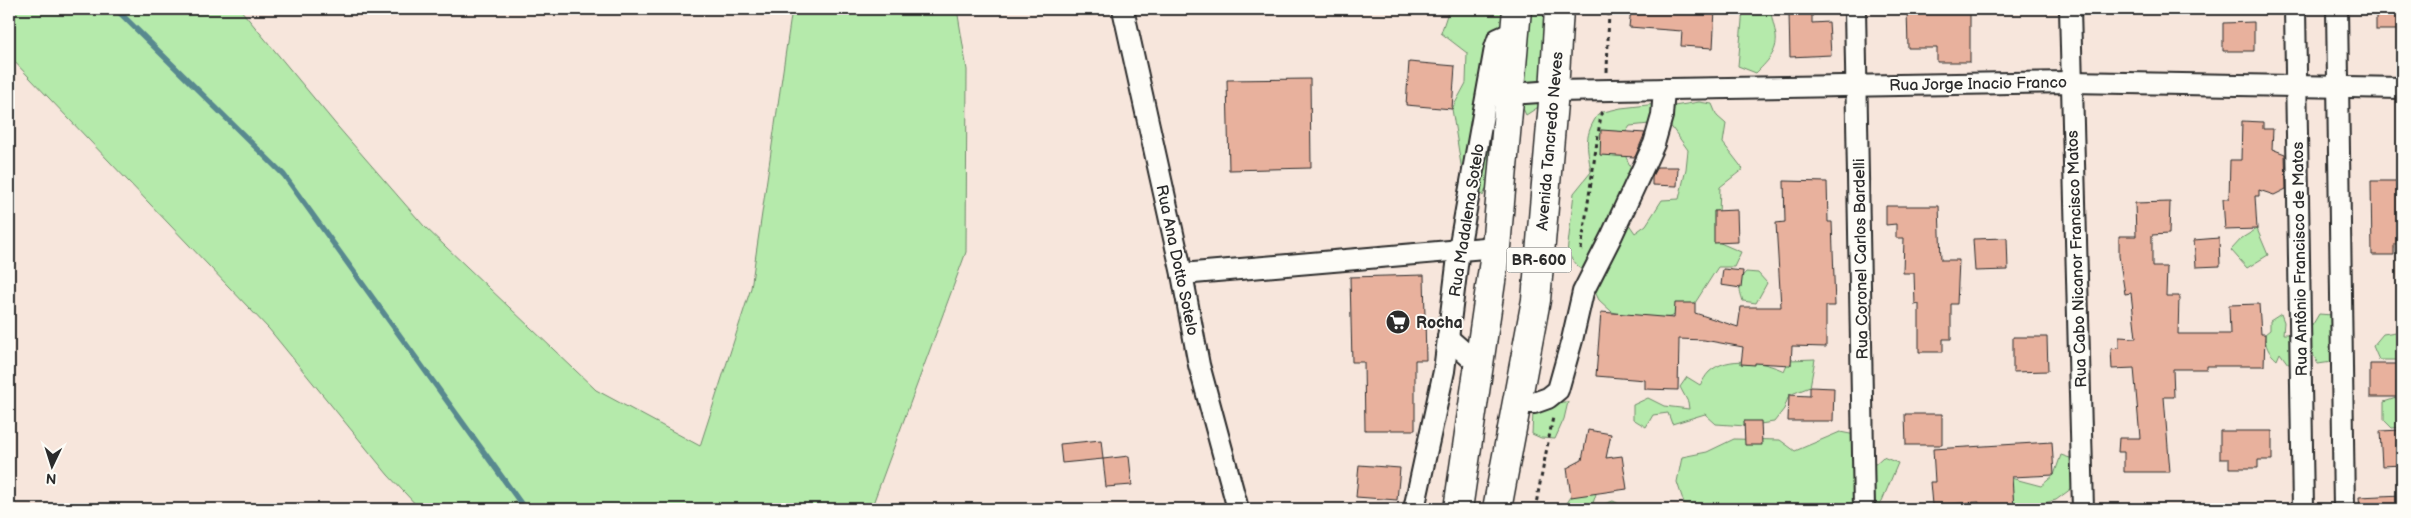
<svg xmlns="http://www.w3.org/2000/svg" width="2411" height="518" font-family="'Balsamiq Sans',sans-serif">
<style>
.green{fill:#b5eaab;stroke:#708a6b}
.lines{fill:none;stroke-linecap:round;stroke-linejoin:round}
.stream{stroke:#59898f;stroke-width:5.5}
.building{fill:#e8b19d;stroke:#2b2b2b}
.street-casing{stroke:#2b2b2b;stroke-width:24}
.primary-casing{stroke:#2b2b2b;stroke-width:31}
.path{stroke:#2b2b2b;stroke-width:3;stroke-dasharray:4 4;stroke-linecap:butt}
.street{stroke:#fdfcf7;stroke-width:20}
.primary{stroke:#fdfcf7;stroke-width:28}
.labels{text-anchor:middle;stroke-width:4;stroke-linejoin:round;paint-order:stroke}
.shield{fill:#fdfcf7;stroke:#6a6a68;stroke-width:1}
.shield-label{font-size:15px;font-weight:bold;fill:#2b2b2b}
.street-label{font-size:16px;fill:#2b2b2b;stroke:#fdfcf7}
.poi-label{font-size:16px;font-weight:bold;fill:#2b2b2b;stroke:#fdfcf7;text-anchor:start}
</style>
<rect width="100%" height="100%" fill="#f7e6dc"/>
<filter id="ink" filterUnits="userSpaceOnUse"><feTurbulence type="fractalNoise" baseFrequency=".02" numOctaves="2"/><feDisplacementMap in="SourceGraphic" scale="10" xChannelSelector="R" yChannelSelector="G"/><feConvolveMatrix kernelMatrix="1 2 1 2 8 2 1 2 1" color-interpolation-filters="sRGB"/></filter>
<g filter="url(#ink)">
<!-- green -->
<g class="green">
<path d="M9 9H240L338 127 424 226 596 390 700 446 751 288 792 9H957L967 70 966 252 871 509H420L388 475 269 329 9 56Z"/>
<path d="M1449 9H1551L1543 104 1526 115 1513 88 1490 108C1502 148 1499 158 1483 196L1462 171 1452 109 1466 83 1467 53 1441 33Z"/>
<path d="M1743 9H1771C1771 19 1775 27 1776 36 1778 52 1766 63 1756 73L1738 66Z"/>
<path d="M1699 102 1712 104 1717 116 1726 124 1723 143 1743 169 1720 187 1718 242 1741 252 1734 267H1718L1695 303 1671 317 1645 319 1612 312 1599 300 1588 278 1567 253 1574 193 1591 172C1587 145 1583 136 1599 113L1621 108 1657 104 1659 123 1630 126 1619 142 1631 168 1646 189 1627 202 1626 220 1635 233 1646 225 1662 200 1679 199 1686 169 1688 150 1670 125 1674 106Z"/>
<path d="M2257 229 2268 255 2247 268 2231 250 2242 238Z"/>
<path d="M1746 272 1758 273 1767 283 1756 303 1743 301C1739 289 1737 281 1746 272Z"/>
<path d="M2281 314 2284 322 2283 334H2291L2310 341V329L2319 314 2332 315 2339 349 2332 362 2318 364 2311 351 2303 360 2288 364 2280 353 2277 360C2268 352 2265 346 2265 334L2270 330V321Z"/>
<path d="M2396 332 2402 344 2397 360H2379L2373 346 2383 334Z"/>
<path d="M1815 359 1810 387 1789 395 1784 409 1774 422 1746 426 1716 424 1705 414 1672 424 1668 413 1653 415 1646 427 1633 419V405L1648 398 1664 406 1689 409 1688 402 1680 387 1687 377 1700 385C1703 381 1705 376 1709 372 1727 355 1763 361 1784 371L1789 360Z"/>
<path d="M2402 396V427L2392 428 2384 420V402Z"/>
<path d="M1544 402H1568L1564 419 1555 439 1541 438 1532 434 1533 412Z"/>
<path d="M1840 432 1866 437 1862 476 1883 457 1898 463 1882 501 1874 509H1710L1684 503 1677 482 1682 457 1707 452 1734 439 1780 440 1795 451Z"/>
<path d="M2061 455 2082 462 2075 486 2056 500 2036 505 2052 509H2014L2013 495 2007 477 2041 486 2054 475Z"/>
<path d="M1583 486 1596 494 1591 509 1613 501 1625 507V509H1563L1571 497Z"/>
</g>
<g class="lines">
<!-- stream -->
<path class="stream" d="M116 9 284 175 525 509"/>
</g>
<!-- building -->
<g class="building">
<path d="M1631 9H1715L1713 48 1681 46 1682 31 1629 27Z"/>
<path d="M1907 9H1970V62H1937V48H1908Z"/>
<rect x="2376" y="9" width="26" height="21"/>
<path d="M1789 13H1812V23L1829 22 1831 55 1790 57Z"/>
<path d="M2254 22V51H2223V23Z"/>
<path d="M1409 62 1455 66 1452 109 1406 105Z"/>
<path d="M1310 79 1311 168 1229 170 1227 80Z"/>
<path d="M2242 121 2263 122V129H2273L2272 149 2285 154 2286 189 2274 195 2259 190V196H2255L2257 229 2225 230 2223 199H2229L2230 160H2241Z"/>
<path d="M1601 130 1645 133 1635 157 1600 155Z"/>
<path d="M1657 167H1678L1677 186 1652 185V176Z"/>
<path d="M1784 181 1827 182 1828 222H1832L1835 306H1826V347L1792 346 1791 365 1755 363V365L1741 364 1743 347 1704 340 1679 339 1678 390 1645 389V380L1596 376 1601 312 1674 318 1675 303H1695V313L1738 327 1741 307H1781L1776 223 1785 222Z"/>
<path d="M2371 181H2402V244H2394V255H2372Z"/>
<path d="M2170 202 2169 234 2152 235V267H2167L2166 296H2179L2178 334H2230L2229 305 2259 304 2261 334H2265L2264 366H2207V369H2173L2174 397H2164L2170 472H2124V452H2118L2119 438H2140L2134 368 2112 369 2111 349 2119 348V337L2136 338 2131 293 2125 294 2119 256V236H2136L2135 203Z"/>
<path d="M1886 206H1939L1941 260H1959L1957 304H1951V339H1943V352H1919V304L1915 305 1914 273H1903L1904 238H1896V224L1886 225Z"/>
<path d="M1737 210 1738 242 1714 243V211Z"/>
<path d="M2007 238 2008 270 1975 271 1973 239Z"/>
<path d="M2219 238 2220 266 2196 267 2194 240Z"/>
<path d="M1723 269 1743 271 1741 288 1721 285Z"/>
<path d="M1424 275 1426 360H1415V430H1365L1364 362H1352L1350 277Z"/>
<path d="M2013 337H2047L2048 371 2013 372Z"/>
<path d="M2370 364H2402V381H2397V397H2370Z"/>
<path d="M1810 387 1834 388 1833 421H1788L1789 395 1810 396Z"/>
<path d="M1905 414H1942V445H1906Z"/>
<path d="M1744 421H1761L1762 445H1745Z"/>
<path d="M1588 430 1611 434 1606 458 1622 456 1627 489 1571 497 1567 468 1582 460Z"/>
<path d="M2402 430V465L2382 466 2380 431Z"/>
<path d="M2220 431H2272V460H2258V468H2229V459H2220Z"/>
<path d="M1101 440 1103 459 1062 463 1060 444Z"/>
<path d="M2052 442 2054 475 2012 477 2014 509H1979V502L1932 505 1930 482H1935L1933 449Z"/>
<path d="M1129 456 1132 485 1106 487 1103 459Z"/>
<path d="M1359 465 1400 468 1397 500 1356 497Z"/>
<path d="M2402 495V509H2360L2359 497Z"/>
</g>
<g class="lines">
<defs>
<g id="street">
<path d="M1123 9 1182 274 1199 365 1238 509"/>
<path d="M1855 9 1864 509"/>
<path d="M2070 9 2083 509"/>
<path d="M2295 9 2303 509"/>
<path d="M2337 9 2344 509"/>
<path d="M1510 94 1554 91 2070 82 2402 88"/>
<path d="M1182 274 1496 247"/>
<path d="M1448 338 1480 366"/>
<path d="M1517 403H1534L1548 398 1558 390 1572 340 1583 292 1612 235 1654 144 1662 116 1664 89"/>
<path d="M1414 509 1444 371 1459 249 1495 48 1498 39 1516 31"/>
</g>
<g id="primary">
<path d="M1458 509 1496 247 1517 9"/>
<path d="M1497 509 1536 300 1554 91 1559 9"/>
</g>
</defs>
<!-- street casing -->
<use href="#street" class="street-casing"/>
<!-- primary casing -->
<use href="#primary" class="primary-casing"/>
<!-- path -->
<g class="path">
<path d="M1607 72 1609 9"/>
<path d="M1581 250 1602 108"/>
<path d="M1535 509 1553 417"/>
</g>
<!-- street -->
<use href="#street" class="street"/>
<!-- primary -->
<use href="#primary" class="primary"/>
</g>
</g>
<!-- icons -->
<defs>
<symbol id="supermarket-disc" viewBox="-11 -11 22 22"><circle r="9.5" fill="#2b2b2b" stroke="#fdfcf7"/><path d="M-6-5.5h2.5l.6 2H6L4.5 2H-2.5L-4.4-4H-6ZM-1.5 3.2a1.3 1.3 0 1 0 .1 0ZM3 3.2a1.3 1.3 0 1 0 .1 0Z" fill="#fff"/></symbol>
</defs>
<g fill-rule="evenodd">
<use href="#supermarket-disc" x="1384" y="308" width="28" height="28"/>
</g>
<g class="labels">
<!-- shield labels -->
<rect class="shield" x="1506.5" y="247.5" width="65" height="25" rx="4"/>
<g class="shield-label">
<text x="1539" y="265">BR-600</text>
</g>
<!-- street labels -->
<g class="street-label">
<text transform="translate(1978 83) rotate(-1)" y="6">Rua Jorge Inacio Franco</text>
<text transform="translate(1549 141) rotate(-85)" y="6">Avenida Tancredo Neves</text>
<text transform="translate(1466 220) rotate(-81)" y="6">Rua Madalena Sotelo</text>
<text transform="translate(1860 259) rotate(-91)" y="6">Rua Coronel Carlos Bardelli</text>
<text transform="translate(2076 259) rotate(-92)" y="6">Rua Cabo Nicanor Francisco Matos</text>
<text transform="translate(2299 259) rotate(-91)" y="6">Rua Antônio Francisco de Matos</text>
<text transform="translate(1178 260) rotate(78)" y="6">Rua Ana Dotto Sotelo</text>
</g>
<!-- poi labels -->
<g class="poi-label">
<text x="1416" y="328">Rocha</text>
</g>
</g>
<!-- margin -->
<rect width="2411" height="518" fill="none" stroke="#fdfcf7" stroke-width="30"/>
<rect x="15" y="15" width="2381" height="488" fill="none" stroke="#2b2b2b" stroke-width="2" filter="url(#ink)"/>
<!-- north arrow -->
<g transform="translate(52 466) rotate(184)" stroke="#fdfcf7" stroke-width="4" paint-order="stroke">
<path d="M0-4L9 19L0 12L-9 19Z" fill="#2b2b2b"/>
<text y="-8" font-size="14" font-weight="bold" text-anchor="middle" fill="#2b2b2b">N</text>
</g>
</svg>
